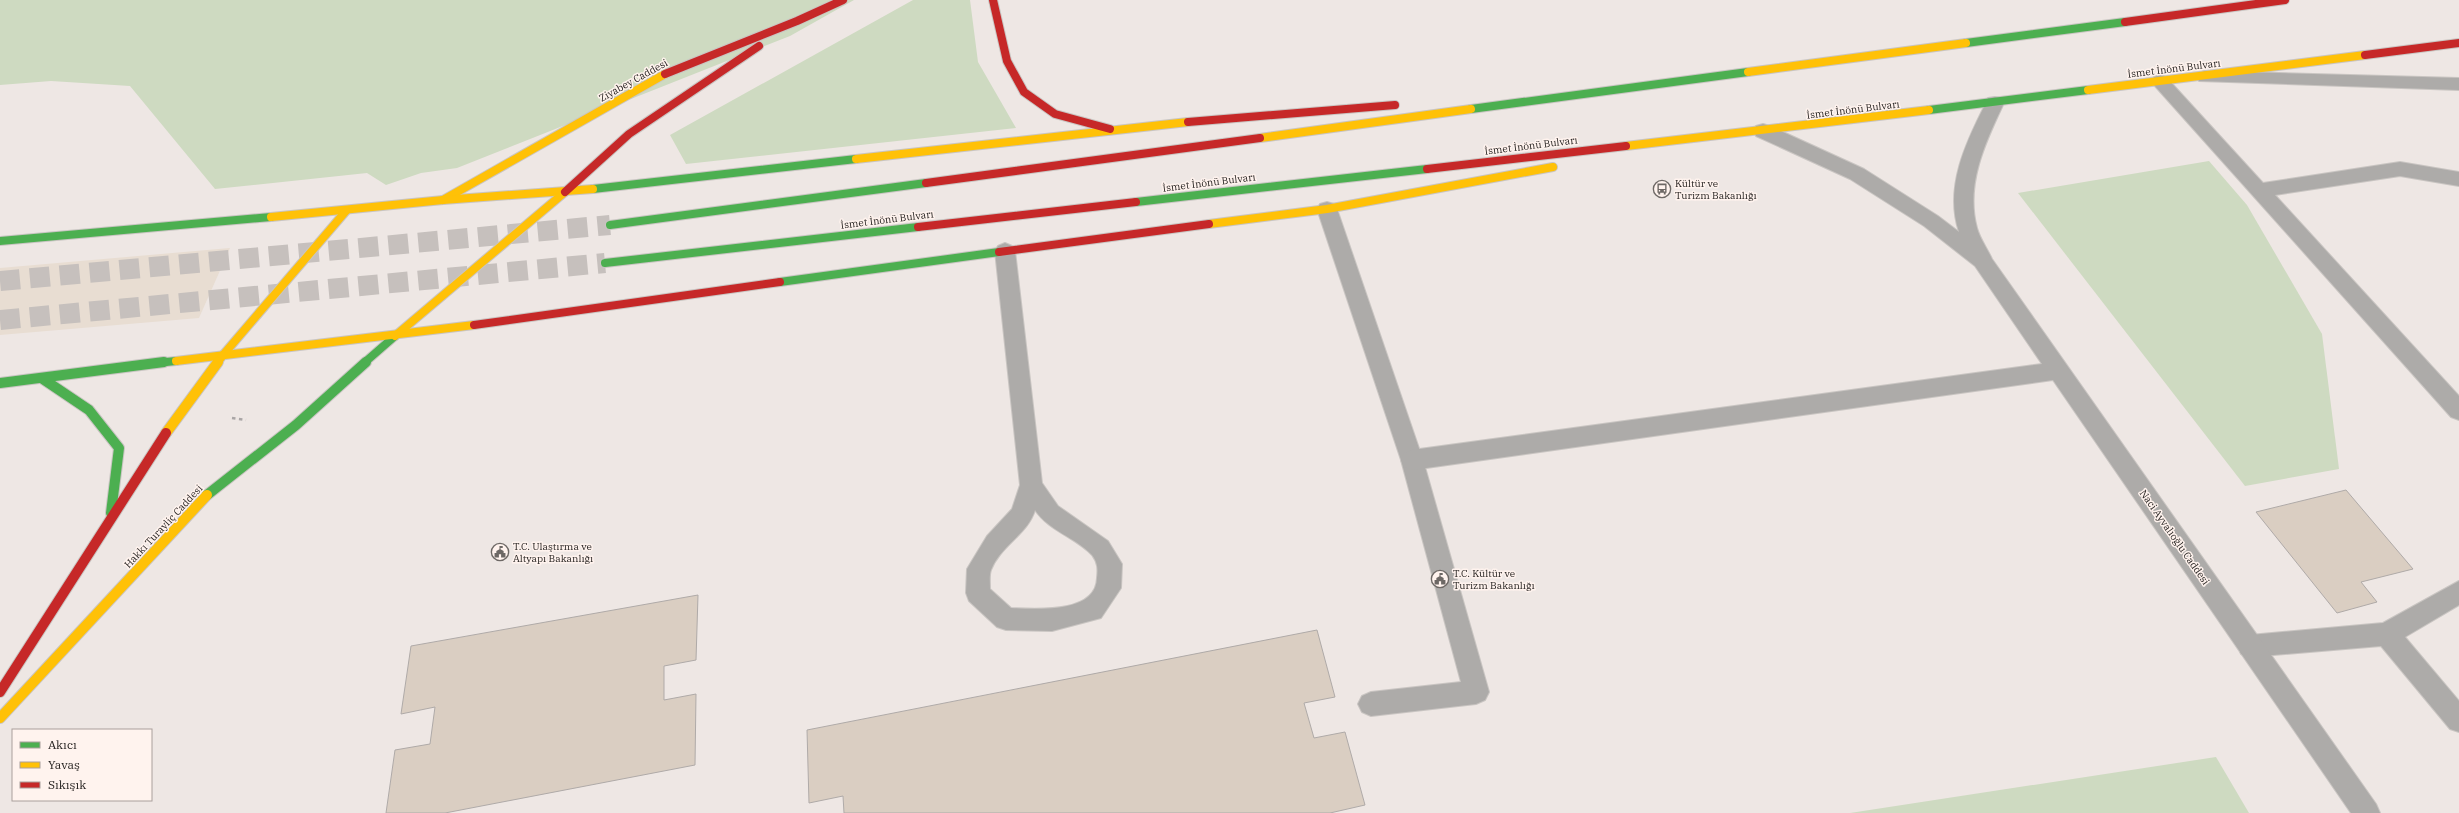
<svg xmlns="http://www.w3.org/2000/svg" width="2459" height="813" font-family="'IBM Plex Serif',serif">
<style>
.commercial{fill:#e8ddd2}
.green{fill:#cedac1}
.building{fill:#dacec2;stroke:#afaaa8}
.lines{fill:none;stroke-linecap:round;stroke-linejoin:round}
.primary-tunnel{stroke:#c6c0bd;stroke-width:20;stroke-dasharray:20 10;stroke-linecap:butt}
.lane-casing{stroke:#c9c5c2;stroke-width:2}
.street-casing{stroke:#c9c5c2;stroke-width:2}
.fast-far1-casing{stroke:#c9c5c2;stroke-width:10}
.fast-casing{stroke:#c9c5c2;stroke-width:12}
.slow-far1-casing{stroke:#c9c5c2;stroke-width:10}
.slow-casing{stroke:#c9c5c2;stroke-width:12}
.jam-far1-casing{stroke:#c9c5c2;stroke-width:10}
.jam-casing{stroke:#c9c5c2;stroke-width:12}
.path{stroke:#aaa6a6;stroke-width:2.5;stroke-dasharray:3.5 3.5;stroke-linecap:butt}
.lane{fill:#adaba9;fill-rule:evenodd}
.street{fill:#adaba9;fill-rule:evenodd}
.fast-far1{stroke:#4caf50;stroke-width:8}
.fast{stroke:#4caf50;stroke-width:10}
.slow-far1{stroke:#ffc107;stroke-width:8}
.slow{stroke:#ffc107;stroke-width:10}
.jam-far1{stroke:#c62828;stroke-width:8}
.jam{stroke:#c62828;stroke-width:10}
.labels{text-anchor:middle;stroke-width:3;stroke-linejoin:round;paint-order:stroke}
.street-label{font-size:10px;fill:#272321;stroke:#fff3ee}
.poi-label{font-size:10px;fill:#272321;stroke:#fff3ee;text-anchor:start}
</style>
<rect width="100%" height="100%" fill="#eee7e4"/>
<!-- commercial -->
<path class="commercial" d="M230 248 199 318 0 335V268Z"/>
<!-- green -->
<g class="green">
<path d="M0 0H854L790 36 457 168 421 173 386 185 367 173 215 189 130 86 51 81 0 85Z"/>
<path d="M913 0H970L978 62 1016 128 686 164 670 135Z"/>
<path d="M2209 161 2247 205 2322 334 2339 469 2245 486 2018 193Z"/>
<path d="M2216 757 2249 813H1850Z"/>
</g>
<!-- building -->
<g class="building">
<path d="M2346 490 2413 569 2361 582 2377 602 2337 613 2256 512Z"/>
<path d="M698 595 696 660 664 666V700L696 694 695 765 445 813H386L395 750 430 744 435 707 401 714 411 646Z"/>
<path d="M1317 630 1335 697 1304 703 1314 738 1345 732 1365 805 1330 813H844L843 796 809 803 807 730Z"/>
</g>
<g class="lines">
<!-- primary-tunnel -->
<g class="primary-tunnel">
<path d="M0 281 610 225"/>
<path d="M0 320 605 263"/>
</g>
<defs>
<g id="lane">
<path d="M2205 71 2459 78V90L2199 81 2196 77 2199 73Z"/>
<path d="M2160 75 2166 77 2263 183 2400 162 2459 172V186L2400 176 2275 195 2459 396V420L2451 417 2154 85 2151 81 2154 77Z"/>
<path d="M1327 202 1334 204 1337 209 1423 460 1489 692 1485 700 1476 704 1371 716 1362 712 1358 704 1362 696 1371 692 1461 682 1401 460 1317 209 1320 204Z"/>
<path d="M1005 243 1012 246 1015 251 1042 483 1058 506 1108 541 1122 564 1121 588 1101 618 1052 631 1006 630 997 627 969 601 966 593 967 569 987 536 1012 509 1020 485 995 251 998 246ZM1035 510C1049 531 1075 537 1092 555 1098 563 1098 569 1097 578 1096 614 1036 609 1011 608L990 589C990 583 989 575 991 570 1000 546 1028 534 1035 510Z"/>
<path d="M2459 581V605L2405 637 2459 701V732L2450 729 2381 646 2250 657 2241 654 2238 646 2241 638 2250 635 2383 623Z"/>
</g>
<path id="street" d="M1995 97 2002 98 2004 103C1986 141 1965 184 1977 228 1980 239 1987 248 1992 259L2376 804 2380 813H2351L2053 380 1412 470 1404 467 1401 460 1404 453 1412 450 2042 364 1975 266 1924 226 1850 179 1756 136 1754 131 1756 126 1763 124 1770 126 1864 169 1938 216 1959 232C1944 188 1966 142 1986 103L1988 98Z"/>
<g id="fast-far1">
<path d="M1966 43 2125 22"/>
<path d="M1471 109 1748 72"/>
<path d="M1929 110 2088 90"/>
<path d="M593 189 856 159"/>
<path d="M1136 202 1427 169"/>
<path d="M610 225 926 183"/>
<path d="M0 241 271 217"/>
<path d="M605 263 918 227"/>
<path d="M780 282 999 252"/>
<path d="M156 363 176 361"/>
<path d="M364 363 395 336"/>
</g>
<g id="fast">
<path d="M43 379 89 410 119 448 111 513"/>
<path d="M0 383 164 362"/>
<path d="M207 495 296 425 366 362"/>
</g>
<g id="slow-far1">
<path d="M1748 72 1966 43"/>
<path d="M2088 90 2365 55"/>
<path d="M1260 138 1471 109"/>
<path d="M1626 146 1929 110"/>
<path d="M856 159 1188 122"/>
<path d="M443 200 665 74"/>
<path d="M271 217 443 200 593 189"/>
<path d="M1209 224 1327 209 1553 167"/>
<path d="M395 336 565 192"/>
<path d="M223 355 346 211"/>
<path d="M176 361 474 325"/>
<path d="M217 363 223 355"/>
</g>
<g id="slow">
<path d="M166 433 218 362"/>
<path d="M0 718 207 495"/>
</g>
<g id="jam-far1">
<path d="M993 0 1007 61 1024 92 1055 114 1110 129"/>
<path d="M2125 22 2285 0"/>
<path d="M2365 55 2459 43"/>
<path d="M665 74 797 21 843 0"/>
<path d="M1188 122 1395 105"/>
<path d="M1427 169 1626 146"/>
<path d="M926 183 1260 138"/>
<path d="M565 192 629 134 759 46"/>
<path d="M918 227 1136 202"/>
<path d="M999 252 1209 224"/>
<path d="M474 325 780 282"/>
</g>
<path id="jam" d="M0 692 166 433"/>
</defs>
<!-- lane casing -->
<use href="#lane" class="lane-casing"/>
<!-- street casing -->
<use href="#street" class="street-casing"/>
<!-- fast-far1 casing -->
<use href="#fast-far1" class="fast-far1-casing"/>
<!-- fast casing -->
<use href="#fast" class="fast-casing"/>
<!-- slow-far1 casing -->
<use href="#slow-far1" class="slow-far1-casing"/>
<!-- slow casing -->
<use href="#slow" class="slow-casing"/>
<!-- jam-far1 casing -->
<use href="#jam-far1" class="jam-far1-casing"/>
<!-- jam casing -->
<use href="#jam" class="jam-casing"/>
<!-- path -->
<path class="path" d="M232 418 246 420"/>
<!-- lane -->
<use href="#lane" class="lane"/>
<!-- street -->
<use href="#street" class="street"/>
<!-- fast-far1 -->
<use href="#fast-far1" class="fast-far1"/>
<!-- fast -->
<use href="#fast" class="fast"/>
<!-- slow-far1 -->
<use href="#slow-far1" class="slow-far1"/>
<!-- slow -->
<use href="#slow" class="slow"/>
<!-- jam-far1 -->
<use href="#jam-far1" class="jam-far1"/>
<!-- jam -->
<use href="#jam" class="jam"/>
</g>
<!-- icons -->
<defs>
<symbol id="bus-ring" viewBox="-11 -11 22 22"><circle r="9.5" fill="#fff3ee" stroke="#6d6865" stroke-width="1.5"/><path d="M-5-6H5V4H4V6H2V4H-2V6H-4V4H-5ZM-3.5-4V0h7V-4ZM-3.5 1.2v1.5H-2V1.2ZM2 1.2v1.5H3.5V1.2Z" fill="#6d6865"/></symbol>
<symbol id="civic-ring" viewBox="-11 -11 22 22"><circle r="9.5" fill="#fff3ee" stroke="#6d6865" stroke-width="1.5"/><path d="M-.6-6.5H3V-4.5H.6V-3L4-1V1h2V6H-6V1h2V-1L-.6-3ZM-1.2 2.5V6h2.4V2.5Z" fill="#6d6865"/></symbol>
</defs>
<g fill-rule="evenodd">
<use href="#bus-ring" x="1652" y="179" width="20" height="20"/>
<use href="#civic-ring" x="490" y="542" width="20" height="20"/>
<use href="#civic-ring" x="1430" y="569" width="20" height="20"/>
</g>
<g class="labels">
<!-- street labels -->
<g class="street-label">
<text transform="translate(2174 68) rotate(-7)" y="4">İsmet İnönü Bulvarı</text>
<text transform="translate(633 80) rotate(-29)" y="4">Ziyabey Caddesi</text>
<text transform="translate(1853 109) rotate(-7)" y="4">İsmet İnönü Bulvarı</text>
<text transform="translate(1531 145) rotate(-7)" y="4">İsmet İnönü Bulvarı</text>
<text transform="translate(1209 182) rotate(-7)" y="4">İsmet İnönü Bulvarı</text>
<text transform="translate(887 219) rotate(-7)" y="4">İsmet İnönü Bulvarı</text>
<text transform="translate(163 526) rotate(-47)" y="4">Hakkı Turayliç Caddesi</text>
<text transform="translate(2175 537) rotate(55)" y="4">Naci Ayvalıoğlu Caddesi</text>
</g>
<!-- poi labels -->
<g class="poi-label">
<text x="1675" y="187">Kültür ve<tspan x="1675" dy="12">Turizm Bakanlığı</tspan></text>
<text x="513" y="550">T.C. Ulaştırma ve<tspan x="513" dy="12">Altyapı Bakanlığı</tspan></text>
<text x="1453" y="577">T.C. Kültür ve<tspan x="1453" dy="12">Turizm Bakanlığı</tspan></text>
</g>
</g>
<!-- legend -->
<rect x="12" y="729" width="140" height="72" fill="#fff3ee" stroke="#a9a09c"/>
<rect x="20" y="742" width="20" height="6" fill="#4caf50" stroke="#a9a09c"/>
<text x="48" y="749" font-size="12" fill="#272321">Akıcı</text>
<rect x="20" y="762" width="20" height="6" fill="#ffc107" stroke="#a9a09c"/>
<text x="48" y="769" font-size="12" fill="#272321">Yavaş</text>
<rect x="20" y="782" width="20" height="6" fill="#c62828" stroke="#a9a09c"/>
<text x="48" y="789" font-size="12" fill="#272321">Sıkışık</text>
</svg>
